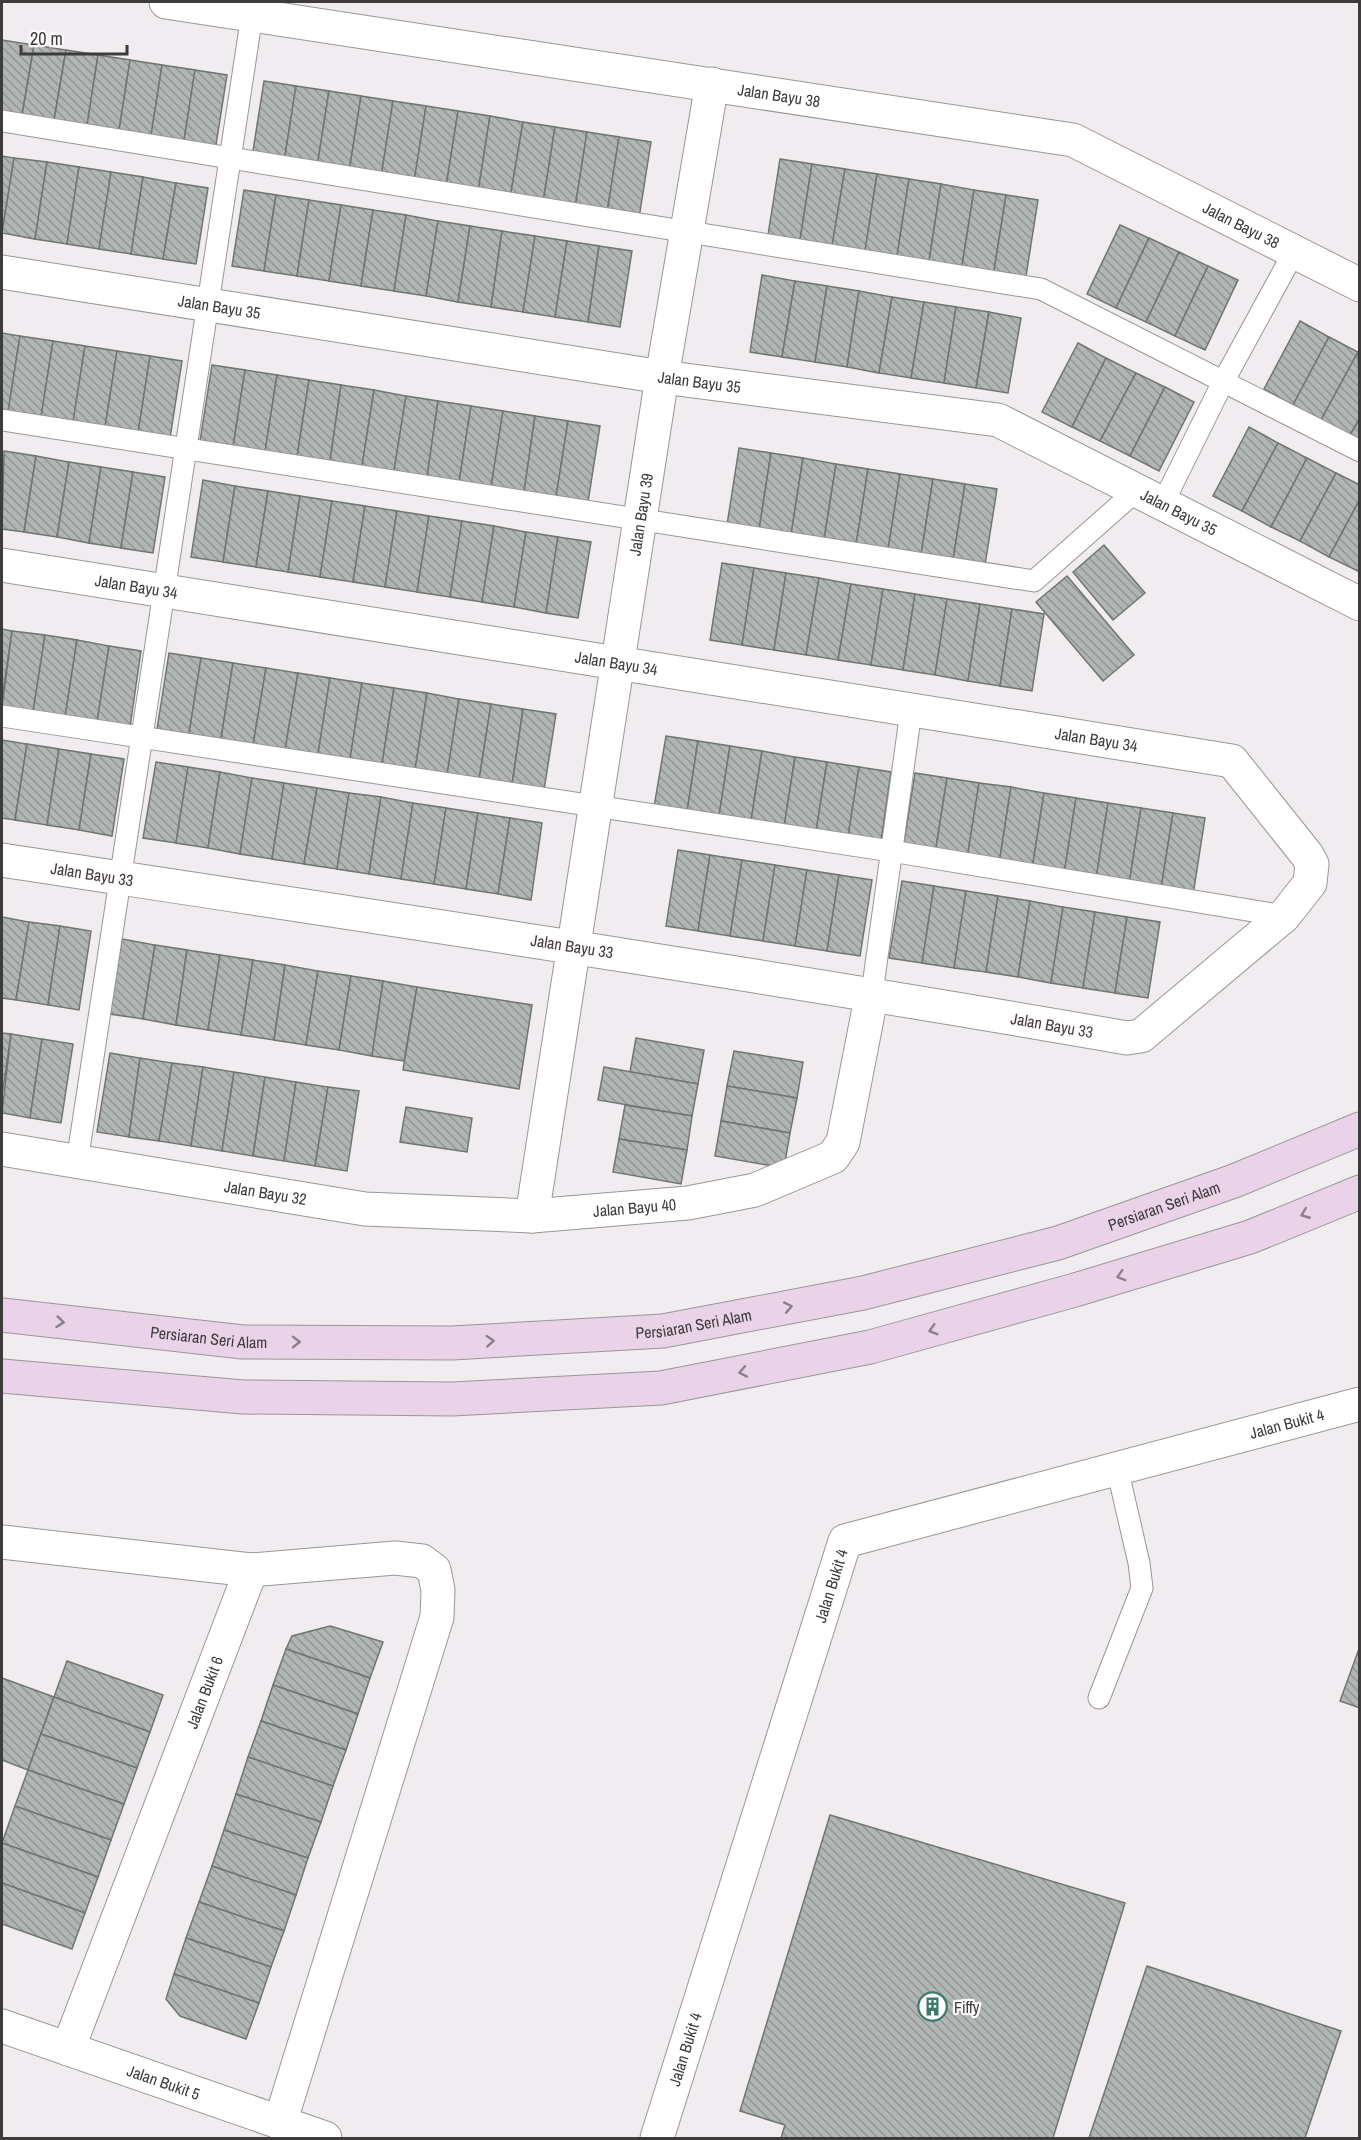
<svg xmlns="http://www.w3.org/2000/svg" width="1361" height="2140" font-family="'Archivo Narrow',sans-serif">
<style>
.building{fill:url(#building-back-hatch);stroke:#707574;stroke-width:1.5}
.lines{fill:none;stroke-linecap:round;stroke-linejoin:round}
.service-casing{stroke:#999699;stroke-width:23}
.minor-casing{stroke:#999699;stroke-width:35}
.secondary-casing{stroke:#999699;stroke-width:35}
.service{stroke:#fff;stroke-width:21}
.minor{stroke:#fff;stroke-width:33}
.secondary{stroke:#ead3e8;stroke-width:33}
.oneway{stroke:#8b7f89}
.labels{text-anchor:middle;stroke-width:4.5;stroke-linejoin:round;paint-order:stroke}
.street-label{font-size:16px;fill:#3d3b3c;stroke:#fefafd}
.poi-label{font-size:16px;fill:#3d3b3c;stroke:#fefafd;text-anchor:start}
</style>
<defs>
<pattern id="building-back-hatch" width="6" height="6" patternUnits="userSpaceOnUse" patternTransform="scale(1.5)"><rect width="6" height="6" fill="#b1b6b5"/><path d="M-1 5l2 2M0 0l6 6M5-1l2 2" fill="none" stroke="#919594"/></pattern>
</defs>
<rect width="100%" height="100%" fill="#f0ecf0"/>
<!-- building -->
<g class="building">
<path d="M2 40 34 45 21 121 2 118Z"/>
<path d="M34 45 66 50 53 126 21 121Z"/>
<path d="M66 50 98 55 86 132 53 126Z"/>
<path d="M98 55 130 60 118 137 86 132Z"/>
<path d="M130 60 162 65 150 142 118 137Z"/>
<path d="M162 65 195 70 183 147 150 142Z"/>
<path d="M195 70 227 75 215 151 183 147Z"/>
<path d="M264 81 296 86 284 162 252 157Z"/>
<path d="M296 86 329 91 317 167 284 162Z"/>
<path d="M329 91 361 96 349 172 317 167Z"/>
<path d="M361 96 393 101 381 177 349 172Z"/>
<path d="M393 101 426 106 414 182 381 177Z"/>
<path d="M426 106 458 111 446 187 414 182Z"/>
<path d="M458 111 490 116 478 192 446 187Z"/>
<path d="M490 116 523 122 510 198 478 192Z"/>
<path d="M523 122 555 127 543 203 510 198Z"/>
<path d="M555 127 587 132 575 208 543 203Z"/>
<path d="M587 132 619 137 607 213 575 208Z"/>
<path d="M619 137 651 142 639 218 607 213Z"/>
<path d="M2 156 14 158 2 233Z"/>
<path d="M14 158 47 162 35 239 2 233Z"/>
<path d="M780 159 812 164 800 240 768 235Z"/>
<path d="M47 162 79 167 67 244 35 239Z"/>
<path d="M812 164 845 169 832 246 800 240Z"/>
<path d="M79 167 111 172 99 249 67 244Z"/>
<path d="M845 169 877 174 865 251 832 246Z"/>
<path d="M111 172 143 177 131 254 99 249Z"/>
<path d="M877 174 909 179 897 256 865 251Z"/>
<path d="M143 177 176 183 163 259 131 254Z"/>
<path d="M909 179 941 184 929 261 897 256Z"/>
<path d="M176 183 208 188 196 264 163 259Z"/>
<path d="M941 184 974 190 962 266 929 261Z"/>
<path d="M244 190 276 195 264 271 232 266Z"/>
<path d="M974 190 1006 195 994 271 962 266Z"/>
<path d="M276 195 309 200 297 276 264 271Z"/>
<path d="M1006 195 1038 200 1026 276 994 271Z"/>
<path d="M309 200 341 205 329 281 297 276Z"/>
<path d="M341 205 373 210 361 286 329 281Z"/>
<path d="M373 210 406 215 394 291 361 286Z"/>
<path d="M406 215 438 221 426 296 394 291Z"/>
<path d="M438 221 470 226 458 302 426 296Z"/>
<path d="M1120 225 1149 238 1116 308 1087 294Z"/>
<path d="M470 226 502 231 491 307 458 302Z"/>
<path d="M502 231 535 236 523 312 491 307Z"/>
<path d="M535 236 567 241 555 317 523 312Z"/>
<path d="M1149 238 1179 252 1146 322 1116 308Z"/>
<path d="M567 241 599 246 588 322 555 317Z"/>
<path d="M599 246 632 251 620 327 588 322Z"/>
<path d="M1179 252 1208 266 1175 336 1146 322Z"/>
<path d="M1208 266 1238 280 1205 350 1175 336Z"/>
<path d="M762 275 795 281 782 357 750 352Z"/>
<path d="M795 281 827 286 815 362 782 357Z"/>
<path d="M827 286 859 291 847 367 815 362Z"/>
<path d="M859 291 892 297 879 373 847 367Z"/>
<path d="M892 297 924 302 911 378 879 373Z"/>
<path d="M924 302 956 307 944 383 911 378Z"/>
<path d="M956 307 989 312 976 388 944 383Z"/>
<path d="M989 312 1021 318 1008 393 976 388Z"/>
<path d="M1300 321 1329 337 1293 405 1264 389Z"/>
<path d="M2 333 20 336 8 412 2 411Z"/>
<path d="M20 336 53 341 41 417 8 412Z"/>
<path d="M1329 337 1358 352 1321 420 1293 405Z"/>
<path d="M53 341 85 346 73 422 41 417Z"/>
<path d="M1078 343 1106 358 1072 427 1042 412Z"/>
<path d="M85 346 117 351 105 427 73 422Z"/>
<path d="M117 351 150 356 138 433 105 427Z"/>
<path d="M1358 352 1360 418 1350 435 1321 420Z"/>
<path d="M150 356 182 361 170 438 138 433Z"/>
<path d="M1106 358 1136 373 1100 441 1072 427Z"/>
<path d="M212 365 245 370 233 447 200 441Z"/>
<path d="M245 370 277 375 265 452 233 447Z"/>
<path d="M1136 373 1165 387 1130 456 1100 441Z"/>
<path d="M277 375 309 380 297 457 265 452Z"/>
<path d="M309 380 341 385 330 461 297 457Z"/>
<path d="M341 385 374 390 362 466 330 461Z"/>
<path d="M1165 387 1194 402 1159 471 1130 456Z"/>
<path d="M374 390 406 396 394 471 362 466Z"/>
<path d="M406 396 438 401 427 477 394 471Z"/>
<path d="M438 401 471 406 459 482 427 477Z"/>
<path d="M471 406 503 411 491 487 459 482Z"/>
<path d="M503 411 535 416 524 492 491 487Z"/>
<path d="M535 416 568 421 556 497 524 492Z"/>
<path d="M1360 418V440L1350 435Z"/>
<path d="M568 421 600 426 588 502 556 497Z"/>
<path d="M1249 427 1278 443 1242 511 1213 496Z"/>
<path d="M1278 443 1307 458 1271 527 1242 511Z"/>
<path d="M739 448 771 453 759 530 727 525Z"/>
<path d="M4 451 36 456 24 532 2 529Z"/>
<path d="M771 453 803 458 791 535 759 530Z"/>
<path d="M36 456 69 462 57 537 24 532Z"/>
<path d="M803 458 836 464 824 540 791 535Z"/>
<path d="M1307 458 1336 473 1300 541 1271 527Z"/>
<path d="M69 462 101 467 89 543 57 537Z"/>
<path d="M836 464 868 469 856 545 824 540Z"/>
<path d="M101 467 133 472 121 548 89 543Z"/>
<path d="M868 469 900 474 888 550 856 545Z"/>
<path d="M133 472 165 477 153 553 121 548Z"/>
<path d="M1336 473 1360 485V499L1329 557 1300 541Z"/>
<path d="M900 474 933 479 921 555 888 550Z"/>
<path d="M933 479 965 484 953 560 921 555Z"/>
<path d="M203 480 235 486 223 562 191 557Z"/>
<path d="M965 484 997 489 985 565 953 560Z"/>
<path d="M235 486 268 491 256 567 223 562Z"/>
<path d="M268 491 300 496 288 572 256 567Z"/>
<path d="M300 496 332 501 320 577 288 572Z"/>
<path d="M1360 499V568L1358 571 1329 557Z"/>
<path d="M332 501 365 506 353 582 320 577Z"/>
<path d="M365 506 397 511 385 587 353 582Z"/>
<path d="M397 511 429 516 417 592 385 587Z"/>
<path d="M429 516 462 521 450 597 417 592Z"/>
<path d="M462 521 494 526 482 602 450 597Z"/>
<path d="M494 526 526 532 514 607 482 602Z"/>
<path d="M526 532 558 537 546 613 514 607Z"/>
<path d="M558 537 591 542 578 618 546 613Z"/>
<path d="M1104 545 1145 593 1113 620 1073 572Z"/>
<path d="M722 563 754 568 742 645 710 640Z"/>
<path d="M754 568 786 573 774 650 742 645Z"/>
<path d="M786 573 819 578 806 655 774 650Z"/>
<path d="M1067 576 1134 655 1103 681 1036 602Z"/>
<path d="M819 578 851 584 838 660 806 655Z"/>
<path d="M851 584 883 589 871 665 838 660Z"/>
<path d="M883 589 915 594 903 670 871 665Z"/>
<path d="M915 594 947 599 935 675 903 670Z"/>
<path d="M947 599 980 604 968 681 935 675Z"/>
<path d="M980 604 1012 609 1000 686 968 681Z"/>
<path d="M1012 609 1044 614 1032 691 1000 686Z"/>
<path d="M2 629 12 631 2 700Z"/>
<path d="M12 631 45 635 33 712 2 707Z"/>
<path d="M45 635 77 640 65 717 33 712Z"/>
<path d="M77 640 109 646 97 722 65 717Z"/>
<path d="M109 646 141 651 130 727 97 722Z"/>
<path d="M169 653 201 658 189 734 157 729Z"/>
<path d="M201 658 233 663 221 739 189 734Z"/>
<path d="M233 663 266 668 253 745 221 739Z"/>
<path d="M266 668 298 673 285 750 253 745Z"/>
<path d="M298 673 330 678 318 754 285 750Z"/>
<path d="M330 678 362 683 350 759 318 754Z"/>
<path d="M362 683 394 688 382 764 350 759Z"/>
<path d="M394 688 427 693 415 770 382 764Z"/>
<path d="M427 693 459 699 447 775 415 770Z"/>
<path d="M459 699 491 704 479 780 447 775Z"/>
<path d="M491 704 523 709 512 785 479 780Z"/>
<path d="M523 709 556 714 544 790 512 785Z"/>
<path d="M666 736 698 741 686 818 653 813Z"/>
<path d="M2 740 27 744 15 820 2 818Z"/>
<path d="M698 741 730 746 718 822 686 818Z"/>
<path d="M27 744 59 749 47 825 15 820Z"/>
<path d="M730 746 762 751 750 827 718 822Z"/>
<path d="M59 749 91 754 79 830 47 825Z"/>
<path d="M762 751 795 757 783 833 750 827Z"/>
<path d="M91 754 124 759 112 836 79 830Z"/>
<path d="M795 757 827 762 815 838 783 833Z"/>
<path d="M156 762 188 767 176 843 143 838Z"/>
<path d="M827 762 859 767 847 843 815 838Z"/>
<path d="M188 767 220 772 208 848 176 843Z"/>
<path d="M859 767 891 772 880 848 847 843Z"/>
<path d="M220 772 252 778 240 854 208 848Z"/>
<path d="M915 773 947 778 935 854 903 849Z"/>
<path d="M252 778 284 783 272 859 240 854Z"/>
<path d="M947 778 979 783 967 859 935 854Z"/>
<path d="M284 783 317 788 304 864 272 859Z"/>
<path d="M979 783 1011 787 999 864 967 859Z"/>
<path d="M1011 787 1044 793 1032 869 999 864Z"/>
<path d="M317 788 349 793 337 869 304 864Z"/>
<path d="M349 793 381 797 369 874 337 869Z"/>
<path d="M1044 793 1076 798 1064 874 1032 869Z"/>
<path d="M381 797 413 803 401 879 369 874Z"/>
<path d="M1076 798 1108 803 1096 879 1064 874Z"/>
<path d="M413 803 446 808 434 884 401 879Z"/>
<path d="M1108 803 1141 808 1129 884 1096 879Z"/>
<path d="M446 808 478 813 466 889 434 884Z"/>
<path d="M1141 808 1173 813 1161 889 1129 884Z"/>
<path d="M478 813 510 818 498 894 466 889Z"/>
<path d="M1173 813 1205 818 1193 895 1161 889Z"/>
<path d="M510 818 542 823 531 900 498 894Z"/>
<path d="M678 850 710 855 698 931 666 926Z"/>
<path d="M710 855 742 860 730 936 698 931Z"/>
<path d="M742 860 775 865 763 941 730 936Z"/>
<path d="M775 865 807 870 795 946 763 941Z"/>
<path d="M807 870 839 875 827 951 795 946Z"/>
<path d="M839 875 872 880 860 956 827 951Z"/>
<path d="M902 881 934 886 922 963 889 958Z"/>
<path d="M934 886 966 891 954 968 922 963Z"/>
<path d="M966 891 998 896 986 972 954 968Z"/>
<path d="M998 896 1030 901 1018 977 986 972Z"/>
<path d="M1030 901 1063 907 1051 983 1018 977Z"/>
<path d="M1063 907 1095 912 1083 988 1051 983Z"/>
<path d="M1095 912 1127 917 1115 993 1083 988Z"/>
<path d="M2 917 29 922 16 1000 2 998Z"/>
<path d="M1127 917 1160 922 1148 998 1115 993Z"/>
<path d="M29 922 60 926 48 1005 16 1000Z"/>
<path d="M60 926 91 931 79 1010 48 1005Z"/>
<path d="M122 939 155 945 143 1019 110 1014Z"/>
<path d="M155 945 187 950 176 1025 143 1019Z"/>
<path d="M187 950 220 955 208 1030 176 1025Z"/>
<path d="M220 955 253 960 241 1035 208 1030Z"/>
<path d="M253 960 285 965 274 1040 241 1035Z"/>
<path d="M285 965 318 971 306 1045 274 1040Z"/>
<path d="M318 971 351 976 339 1050 306 1045Z"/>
<path d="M351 976 383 981 372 1056 339 1050Z"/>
<path d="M383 981 417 987 404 1061 372 1056Z"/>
<path d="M417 987 532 1005 519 1089 403 1070Z"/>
<path d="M2 1033 11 1034 2 1096Z"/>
<path d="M11 1034 42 1039 30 1118 2 1113Z"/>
<path d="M636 1038 704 1050 698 1084 630 1072Z"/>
<path d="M42 1039 73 1044 61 1123 30 1118Z"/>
<path d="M734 1051 803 1062 797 1098 727 1086Z"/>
<path d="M110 1053 140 1058 129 1137 97 1132Z"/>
<path d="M140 1058 172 1063 159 1141 129 1137Z"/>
<path d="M172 1063 203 1067 191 1146 159 1141Z"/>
<path d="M203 1067 234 1072 222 1151 191 1146Z"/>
<path d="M604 1067 698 1084 692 1116 598 1100Z"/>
<path d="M234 1072 265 1077 253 1156 222 1151Z"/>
<path d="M265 1077 296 1082 284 1161 253 1156Z"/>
<path d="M296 1082 328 1087 315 1166 284 1161Z"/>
<path d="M727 1086 797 1098 790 1133 721 1121Z"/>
<path d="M328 1087 359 1091 347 1171 315 1166Z"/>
<path d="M625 1105 692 1116 687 1150 619 1139Z"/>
<path d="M406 1107 472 1118 467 1152 400 1142Z"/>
<path d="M721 1121 790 1133 784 1168 715 1156Z"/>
<path d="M619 1139 687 1150 681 1184 613 1172Z"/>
<path d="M330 1626 383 1642 370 1678 286 1649 292 1636Z"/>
<path d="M1360 1646V1708L1340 1701Z"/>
<path d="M286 1649 370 1678 358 1714 273 1685Z"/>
<path d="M67 1661 163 1695 150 1732 54 1697Z"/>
<path d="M2 1678 54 1697 28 1770 2 1760Z"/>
<path d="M273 1685 358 1714 346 1750 261 1721Z"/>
<path d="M54 1697 150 1732 137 1768 41 1734Z"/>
<path d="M261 1721 346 1750 333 1786 248 1757Z"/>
<path d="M41 1734 137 1768 124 1804 28 1770Z"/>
<path d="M248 1757 333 1786 321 1822 236 1794Z"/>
<path d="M28 1770 124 1804 111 1840 15 1806Z"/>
<path d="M236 1794 321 1822 308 1858 224 1830Z"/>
<path d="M15 1806 111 1840 98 1877 2 1843Z"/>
<path d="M830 1815 1125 1903 1053 2138H781L785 2125 740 2111Z"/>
<path d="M224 1830 308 1858 296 1895 212 1866Z"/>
<path d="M2 1843 98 1877 85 1913 2 1883Z"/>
<path d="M212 1866 296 1895 284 1931 199 1902Z"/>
<path d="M2 1883 85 1913 72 1949 2 1924Z"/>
<path d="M199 1902 284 1931 271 1967 186 1938Z"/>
<path d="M186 1938 271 1967 259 2003 174 1974Z"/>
<path d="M1147 1966 1341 2031 1305 2138H1089Z"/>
<path d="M174 1974 259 2003 246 2039 180 2016 166 1999Z"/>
</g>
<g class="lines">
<defs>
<g id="service">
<path d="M2 121 1041 289 1360 451"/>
<path d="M2 420 1034 581 1136 491"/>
<path d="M1163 503 1223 382 1294 252"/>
<path d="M2 716 891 851 1284 916"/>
<path d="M872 993 911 711"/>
<path d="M77 1162 252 15"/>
<path d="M1099 1698 1142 1588 1139 1563 1117 1468"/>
</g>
<g id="minor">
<path id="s1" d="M166 2 1073 140 1360 285"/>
<path id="s2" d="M2 272 662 377 998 420 1360 604"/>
<path id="s3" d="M2 565 1232 761 1307 855 1312 864 1310 883 1284 916 1141 1036 1127 1038C753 973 377 917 2 860"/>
<path id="s4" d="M2 1149 365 1209 532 1216 688 1203 755 1190 833 1157 843 1142 872 993"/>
<path id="s5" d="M532 1216 662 377 712 84"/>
<path d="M2 1542 251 1570 395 1558 422 1561 434 1570 438 1590 437 1617 280 2123"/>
<path id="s6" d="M2 2026 325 2138"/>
<path id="s7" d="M68 2049 251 1570"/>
<path id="s8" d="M657 2138 845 1541 1360 1404"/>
</g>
<g id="secondary">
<path id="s9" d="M2 1315 243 1342 452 1343 663 1331 863 1293 1058 1243 1234 1181 1360 1129"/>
<path d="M2 1376 243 1397 452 1399 661 1388 870 1347 1075 1290 1250 1237 1360 1192"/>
</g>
</defs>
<!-- service casing -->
<use href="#service" class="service-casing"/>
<!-- minor casing -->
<use href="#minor" class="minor-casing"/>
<!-- secondary casing -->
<use href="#secondary" class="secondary-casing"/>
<!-- service -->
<use href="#service" class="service"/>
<!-- minor -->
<use href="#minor" class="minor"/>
<!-- secondary -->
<use href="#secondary" class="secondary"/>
</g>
<!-- one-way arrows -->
<defs><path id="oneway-chevron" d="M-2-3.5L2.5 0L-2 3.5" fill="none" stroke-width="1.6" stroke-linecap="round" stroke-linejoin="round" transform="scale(1.5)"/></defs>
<g class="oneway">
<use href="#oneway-chevron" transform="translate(1305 1214) rotate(158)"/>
<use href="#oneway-chevron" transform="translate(1121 1276) rotate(163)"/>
<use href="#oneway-chevron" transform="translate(788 1307) rotate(-11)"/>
<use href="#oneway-chevron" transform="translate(60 1322) rotate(6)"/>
<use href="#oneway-chevron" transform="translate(933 1330) rotate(164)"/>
<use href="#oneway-chevron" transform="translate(490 1341) rotate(-3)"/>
<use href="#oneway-chevron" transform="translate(296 1342)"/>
<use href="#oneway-chevron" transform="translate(743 1372) rotate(169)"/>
</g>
<!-- icons -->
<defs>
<symbol id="building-ring" viewBox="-11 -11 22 22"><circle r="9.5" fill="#fefafd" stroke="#3b7b6b" stroke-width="1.5"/><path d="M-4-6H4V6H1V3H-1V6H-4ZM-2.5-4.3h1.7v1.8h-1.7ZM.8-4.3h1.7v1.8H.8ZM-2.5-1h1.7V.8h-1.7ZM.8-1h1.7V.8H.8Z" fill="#3b7b6b"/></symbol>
</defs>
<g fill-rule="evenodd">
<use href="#building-ring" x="916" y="1990" width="33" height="33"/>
</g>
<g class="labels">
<!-- street labels -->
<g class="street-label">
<text dy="6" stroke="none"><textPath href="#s1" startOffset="620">Jalan Bayu 38</textPath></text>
<text dy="6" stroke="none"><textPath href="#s1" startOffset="1106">Jalan Bayu 38</textPath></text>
<text dy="6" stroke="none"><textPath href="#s2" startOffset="220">Jalan Bayu 35</textPath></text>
<text dy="6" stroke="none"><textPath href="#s2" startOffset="706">Jalan Bayu 35</textPath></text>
<text dy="6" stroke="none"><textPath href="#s2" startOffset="1210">Jalan Bayu 35</textPath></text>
<text dy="6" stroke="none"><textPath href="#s5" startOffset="710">Jalan Bayu 39</textPath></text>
<text dy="6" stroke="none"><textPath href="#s3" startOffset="136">Jalan Bayu 34</textPath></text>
<text dy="6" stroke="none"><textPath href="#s3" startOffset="622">Jalan Bayu 34</textPath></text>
<text dy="6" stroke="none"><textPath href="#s3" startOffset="1108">Jalan Bayu 34</textPath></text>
<text transform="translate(92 874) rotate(9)" y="6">Jalan Bayu 33</text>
<text transform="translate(572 946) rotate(9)" y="6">Jalan Bayu 33</text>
<text transform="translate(1052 1025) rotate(10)" y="6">Jalan Bayu 33</text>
<text dy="6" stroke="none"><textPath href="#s4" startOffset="267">Jalan Bayu 32</textPath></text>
<text dy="6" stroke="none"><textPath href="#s9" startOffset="1180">Persiaran Seri Alam</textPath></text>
<text dy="6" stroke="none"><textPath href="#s4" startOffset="638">Jalan Bayu 40</textPath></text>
<text dy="6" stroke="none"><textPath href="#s9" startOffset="694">Persiaran Seri Alam</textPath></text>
<text dy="6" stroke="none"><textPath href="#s9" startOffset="208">Persiaran Seri Alam</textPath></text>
<text dy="6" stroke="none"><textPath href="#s8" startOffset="1083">Jalan Bukit 4</textPath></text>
<text dy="6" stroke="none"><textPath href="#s8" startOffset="579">Jalan Bukit 4</textPath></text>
<text dy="6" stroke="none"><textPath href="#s7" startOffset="382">Jalan Bukit 6</textPath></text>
<text dy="6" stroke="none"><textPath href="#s8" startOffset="93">Jalan Bukit 4</textPath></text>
<text dy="6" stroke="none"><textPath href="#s6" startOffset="171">Jalan Bukit 5</textPath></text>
</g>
<!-- poi labels -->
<g class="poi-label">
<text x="954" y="2013">Fiffy</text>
</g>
</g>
<!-- border -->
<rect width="1361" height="2140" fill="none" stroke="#3d3b3c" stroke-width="6"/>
<!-- scale -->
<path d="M21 45v9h106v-9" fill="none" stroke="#3d3b3c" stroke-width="3"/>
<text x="30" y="45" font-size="18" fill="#3d3b3c" stroke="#fefafd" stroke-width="4.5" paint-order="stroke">20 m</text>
</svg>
